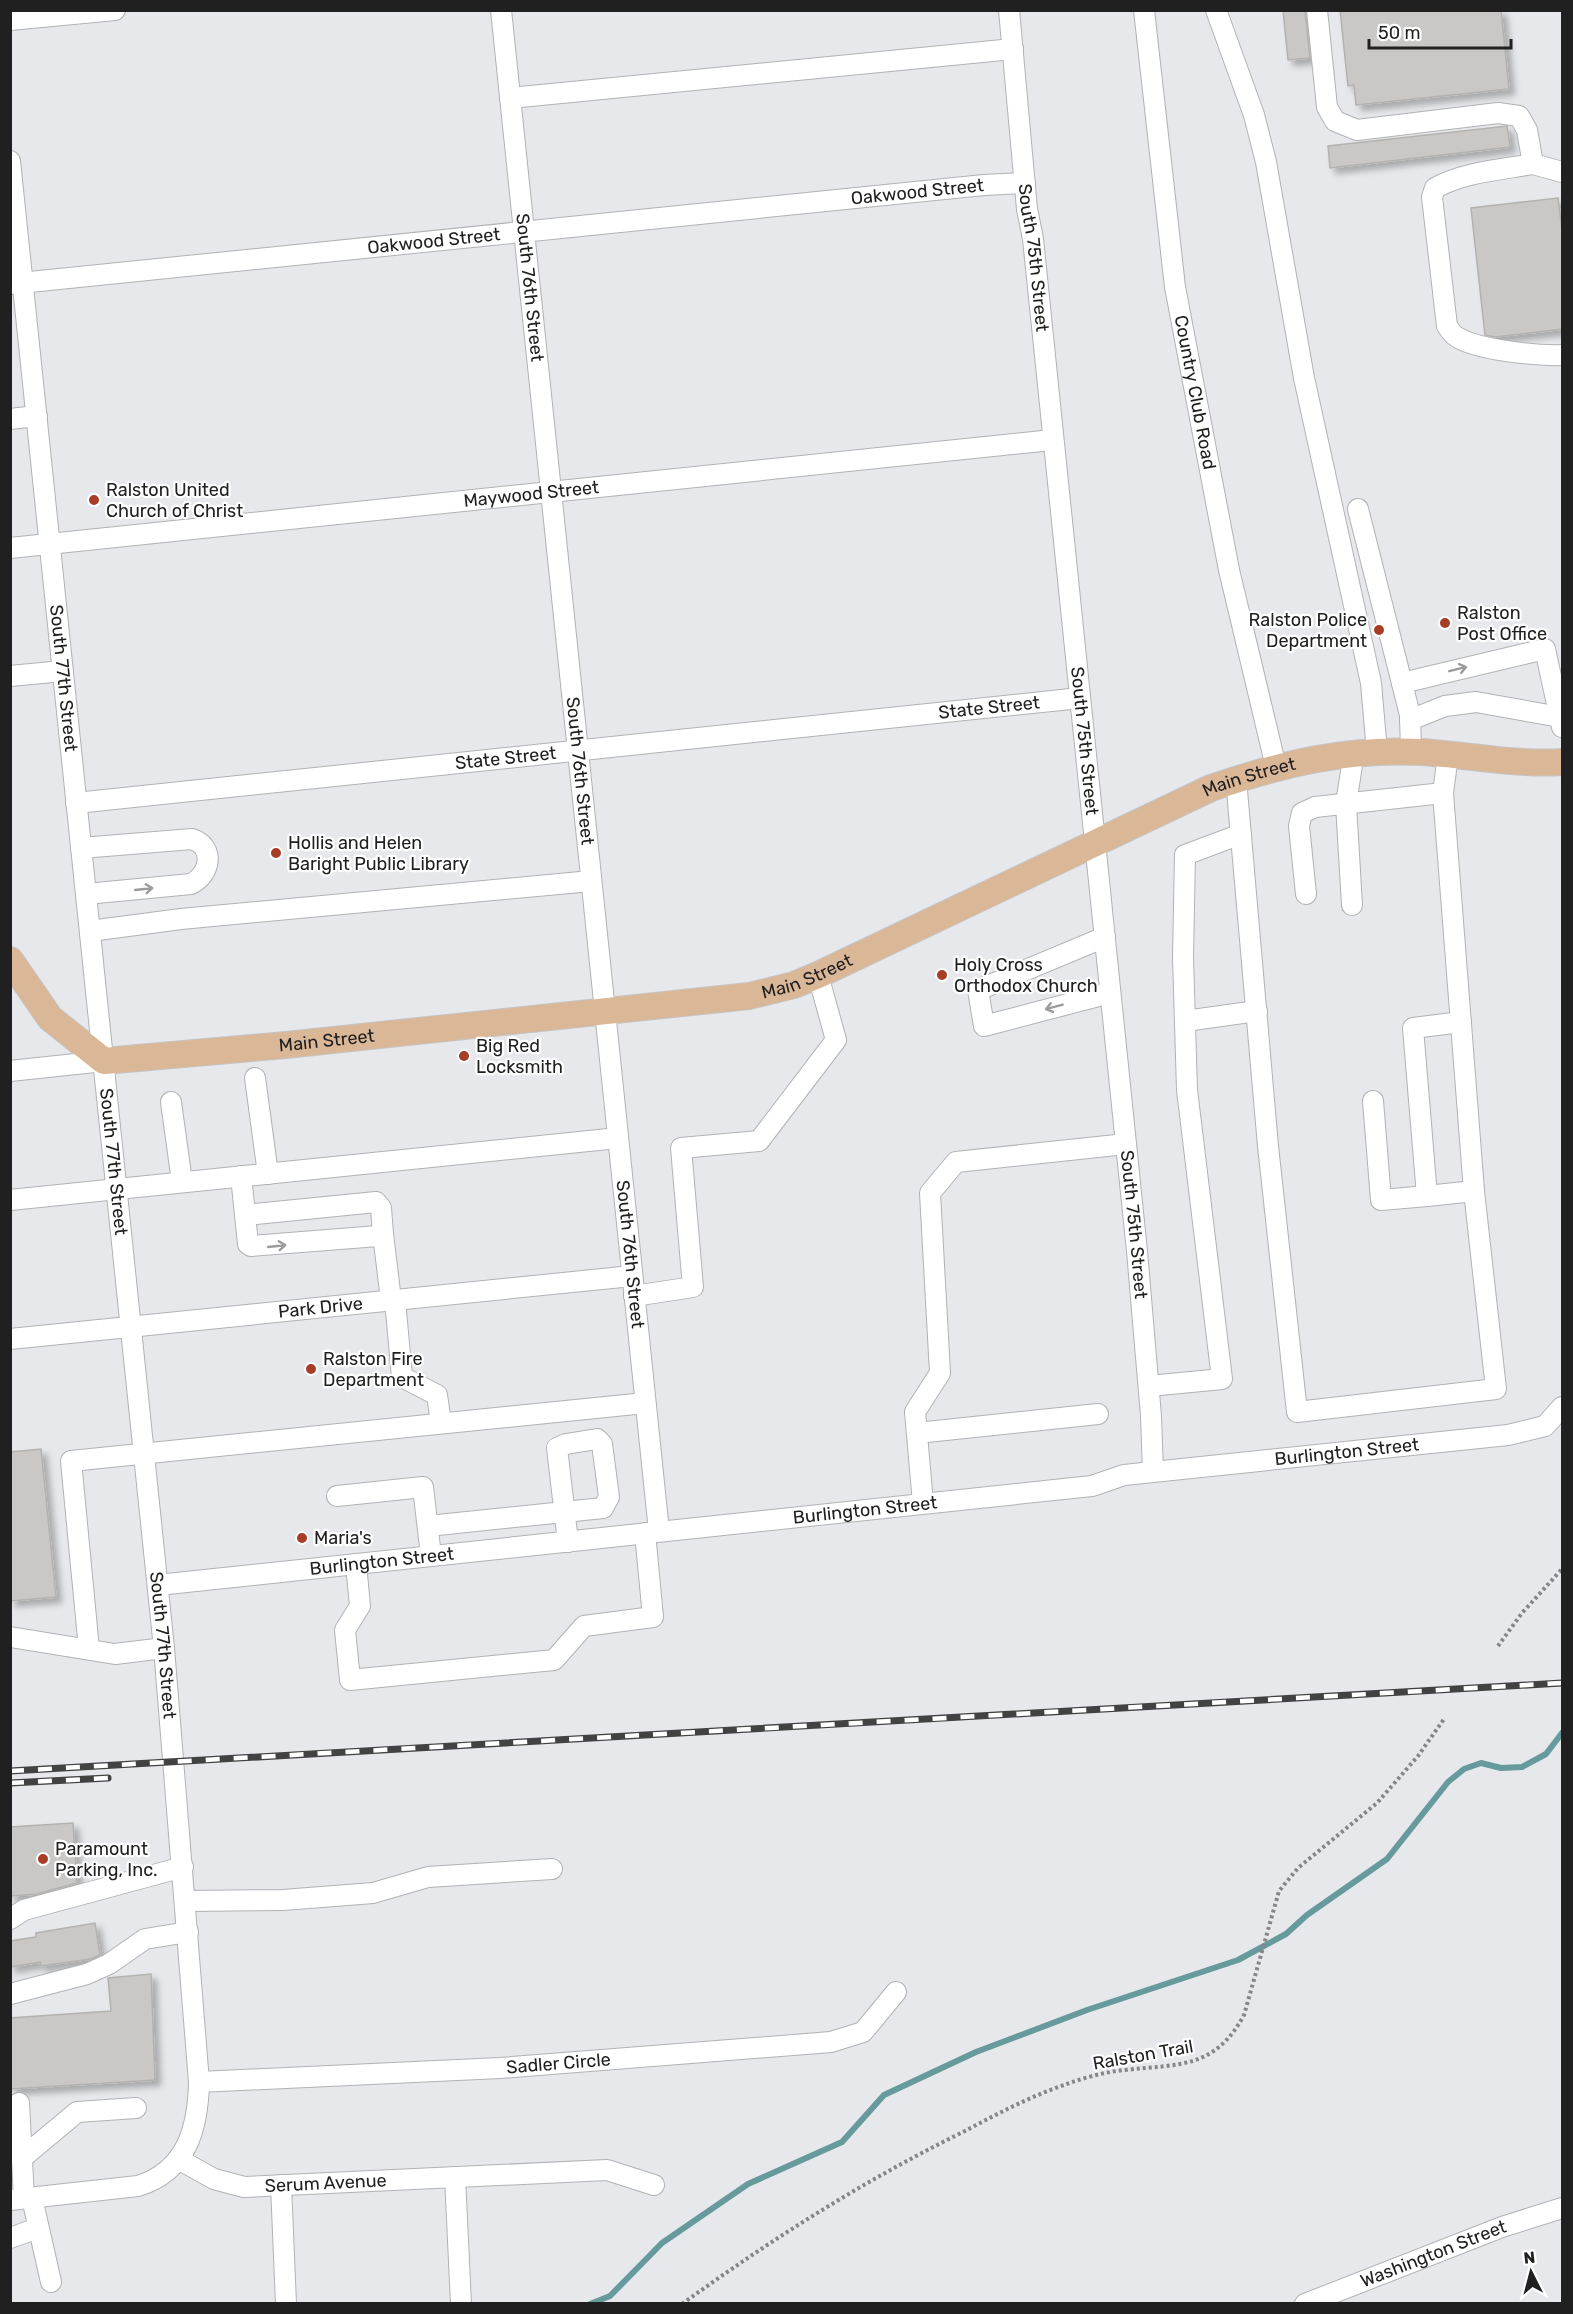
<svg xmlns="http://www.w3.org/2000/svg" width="1573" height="2314" font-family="Rubik,sans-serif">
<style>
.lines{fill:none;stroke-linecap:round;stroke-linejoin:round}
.stream{stroke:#679a9c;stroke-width:6}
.building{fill:#cac8c6;stroke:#b4b2af;stroke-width:1.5;filter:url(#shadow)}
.minor-casing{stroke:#b0b2b4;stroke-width:22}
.major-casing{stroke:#c5c5c5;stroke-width:28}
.path{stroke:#868688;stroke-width:4;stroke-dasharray:3 3;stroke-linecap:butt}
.minor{stroke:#fff;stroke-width:20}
.major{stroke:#dab797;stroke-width:26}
.rail-casing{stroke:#424243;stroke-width:7}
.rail{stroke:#fff;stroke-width:4.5;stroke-dasharray:14;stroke-linecap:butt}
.oneway{stroke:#9b9b9b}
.poi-dot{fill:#a63d24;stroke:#fff;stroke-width:2}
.labels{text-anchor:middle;stroke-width:4.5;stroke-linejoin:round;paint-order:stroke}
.street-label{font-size:18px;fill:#202021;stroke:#fff}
.poi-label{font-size:18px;fill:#202021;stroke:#fff;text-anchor:start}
</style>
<defs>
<filter id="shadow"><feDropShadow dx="5.5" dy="5.5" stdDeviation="3" flood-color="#0004"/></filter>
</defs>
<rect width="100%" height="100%" fill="#e7e8eb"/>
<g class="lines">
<!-- stream -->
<path class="stream" d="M590 2304 610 2296 662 2243 748 2184 842 2142 884 2095 976 2052 1087 2010 1238 1960 1286 1934 1307 1915 1387 1859 1448 1782 1464 1769 1481 1763 1501 1768 1522 1767 1546 1754 1562 1733"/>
</g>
<!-- building -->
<g class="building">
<path d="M1283 10H1305L1310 58 1288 60Z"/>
<path d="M1340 10H1501L1509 89 1356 105 1354 85 1348 86Z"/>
<path d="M1507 126 1510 147 1330 168 1328 146Z"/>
<path d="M1558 198 1563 238V329L1495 337 1485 335 1471 208Z"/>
<path d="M41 1449 56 1597 10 1601V1452Z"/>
<path d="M73 1823 77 1883 37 1894 10 1896V1827Z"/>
<path d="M95 1923 100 1955 91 1959 41 1966 40 1962 10 1967V1941L36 1937V1933Z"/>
<path d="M151 1974 155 2080 10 2089V2018L111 2011 108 1978Z"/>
</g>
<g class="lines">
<defs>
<g id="minor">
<path id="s1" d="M501 10 659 1531"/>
<path id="s2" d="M1009 10 1027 209 1033 239 1137 1251 1151 1416 1153 1472"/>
<path id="s3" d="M1144 10 1175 287 1229 570 1276 767"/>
<path d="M1216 10 1254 115 1266 162 1304 378 1371 683 1377 752"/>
<path d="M1317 10 1327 107 1335 121 1357 130 1498 113 1519 116 1527 130 1533 164 1562 172"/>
<path d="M10 20 115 10"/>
<path d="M510 98 1013 49"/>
<path id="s4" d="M10 161 164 1648 199 2082C198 2128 187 2171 138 2186L10 2200"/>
<path d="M1533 164C1499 170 1465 172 1435 188L1432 197 1447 326C1450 330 1453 335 1457 337 1477 350 1538 356 1562 355"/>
<path id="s5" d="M10 284 984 185 1025 183"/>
<path d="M10 419 37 416"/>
<path d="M1358 509 1410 715 1411 752"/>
<path id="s6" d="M10 548 1052 440"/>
<path d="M10 676 63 671"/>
<path d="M1402 683 1545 649 1562 727"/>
<path d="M1410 720 1445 706 1476 702 1560 717"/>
<path d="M1236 779 1268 1146 1297 1412 1496 1389 1474 1191 1443 793 1448 755"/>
<path id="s7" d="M76 803 1080 698"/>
<path d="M81 848 192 839C216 847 210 875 191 884L86 894"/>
<path d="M1306 894 1299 826 1302 813 1315 807 1443 793"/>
<path d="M1352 905 1346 804 1354 752"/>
<path d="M90 931 181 919 591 881"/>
<path d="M1105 937 978 990 984 1026 1110 993"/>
<path d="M1185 1021 1257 1011"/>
<path d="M1461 1022 1413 1028 1427 1196 1474 1191"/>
<path d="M10 1071 104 1061"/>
<path d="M255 1078 268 1174"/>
<path d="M1373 1101 1381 1200 1427 1196"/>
<path d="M171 1102 182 1182"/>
<path d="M241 1176 248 1244 251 1246 378 1236 383 1234 381 1208 376 1202 245 1215"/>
<path d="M10 1200 618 1138"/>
<path d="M383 1234 391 1300"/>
<path d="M634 1296 693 1287 681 1148 759 1141 836 1040 818 975"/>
<path d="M395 1300 402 1377 437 1395 441 1423"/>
<path id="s8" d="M10 1339 632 1276"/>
<path d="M1149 1386 1222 1379 1187 1090 1183 957 1185 855 1241 834"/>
<path d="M917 1433 1098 1414"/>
<path d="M337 1496 423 1487 431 1556"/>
<path d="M923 1503 915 1412 940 1373 930 1193 956 1162 1126 1144"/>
<path d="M428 1526 603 1508 609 1497 602 1444 597 1439 566 1444 557 1448 568 1542"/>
<path d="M356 1564 360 1606 345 1630 350 1680 554 1660 584 1626 653 1617 645 1533"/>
<path id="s9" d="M158 1585 1092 1486 1124 1475 1508 1435 1545 1426 1562 1407"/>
<path d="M10 1637 115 1654 164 1648"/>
<path d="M89 1649 71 1461 645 1403"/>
<path d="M186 1901 283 1900 373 1893 428 1877 552 1869"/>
<path d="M10 1919 24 1910 183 1867"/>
<path d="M10 1994 87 1974 109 1964 145 1939 188 1932"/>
<path id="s10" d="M199 2082 500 2068 831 2042 863 2032 896 1992"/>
<path d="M19 2103 24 2198"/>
<path d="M10 2146 22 2158 77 2112 136 2108"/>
<path id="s11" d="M178 2159 214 2179 244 2187 607 2170 654 2185"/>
<path d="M455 2177 461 2304"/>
<path d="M281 2185 286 2304"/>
<path d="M32 2198 51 2282"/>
<path d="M10 2238 38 2228"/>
<path id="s12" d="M1305 2304 1502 2227 1562 2208"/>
</g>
<g id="major">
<path id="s13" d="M10 960 50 1018 104 1061 286 1045 749 996 794 985 818 975 1211 788C1282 764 1345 748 1421 752 1468 755 1515 765 1562 762"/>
</g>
</defs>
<!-- minor casing -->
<use href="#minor" class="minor-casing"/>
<!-- major casing -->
<use href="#major" class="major-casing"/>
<!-- path -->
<g class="path">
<path d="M1498 1646 1522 1613 1562 1569"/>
<path d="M682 2304C772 2239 865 2180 965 2131 997 2114 1029 2097 1064 2085 1083 2078 1104 2072 1125 2070 1179 2064 1215 2069 1244 2015L1279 1891 1298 1868 1377 1803 1418 1756 1444 1719"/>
</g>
<!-- minor -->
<use href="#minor" class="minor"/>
<!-- major -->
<use href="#major" class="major"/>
<defs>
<g id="rail">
<path d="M10 1771 1562 1683"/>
<path d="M10 1783 108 1778"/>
</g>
</defs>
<!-- rail casing -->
<use href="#rail" class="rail-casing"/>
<!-- rail -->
<use href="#rail" class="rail"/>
</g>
<!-- one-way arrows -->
<defs><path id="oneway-shaft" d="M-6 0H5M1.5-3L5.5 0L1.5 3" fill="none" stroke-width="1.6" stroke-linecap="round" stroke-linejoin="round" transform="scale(1.5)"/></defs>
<g class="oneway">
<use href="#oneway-shaft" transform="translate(1458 669) rotate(-14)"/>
<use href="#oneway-shaft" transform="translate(144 889) rotate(-6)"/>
<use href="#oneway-shaft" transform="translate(1054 1007) rotate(165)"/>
<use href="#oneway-shaft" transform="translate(277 1246) rotate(-6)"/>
</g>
<!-- markers -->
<g class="poi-dot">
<circle cx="94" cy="500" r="6"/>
<circle cx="1445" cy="623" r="6"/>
<circle cx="1379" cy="630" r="6"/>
<circle cx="276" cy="853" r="6"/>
<circle cx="942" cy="975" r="6"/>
<circle cx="464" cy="1056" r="6"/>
<circle cx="311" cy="1369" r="6"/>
<circle cx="302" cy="1538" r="6"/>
<circle cx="43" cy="1859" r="6"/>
</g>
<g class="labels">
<!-- street labels -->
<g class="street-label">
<text dy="6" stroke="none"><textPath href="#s5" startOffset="912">Oakwood Street</textPath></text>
<text dy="6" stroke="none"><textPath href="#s5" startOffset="426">Oakwood Street</textPath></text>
<text dy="6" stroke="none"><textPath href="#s2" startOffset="249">South 75th Street</textPath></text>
<text dy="6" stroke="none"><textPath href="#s1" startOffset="279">South 76th Street</textPath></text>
<text dy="6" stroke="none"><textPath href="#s3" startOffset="386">Country Club Road</textPath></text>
<text dy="6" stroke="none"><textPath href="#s6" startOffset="524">Maywood Street</textPath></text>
<text dy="6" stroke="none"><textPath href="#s4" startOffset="520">South 77th Street</textPath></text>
<text dy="6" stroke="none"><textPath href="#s7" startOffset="918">State Street</textPath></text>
<text dy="6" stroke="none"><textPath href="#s2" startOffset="735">South 75th Street</textPath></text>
<text dy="6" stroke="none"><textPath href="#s7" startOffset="432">State Street</textPath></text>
<text dy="6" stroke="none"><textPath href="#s1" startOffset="765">South 76th Street</textPath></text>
<text dy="6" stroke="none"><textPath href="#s13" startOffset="1335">Main Street</textPath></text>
<text dy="6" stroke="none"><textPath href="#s13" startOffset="849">Main Street</textPath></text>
<text dy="6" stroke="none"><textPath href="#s13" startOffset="363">Main Street</textPath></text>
<text dy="6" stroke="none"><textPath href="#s4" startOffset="1006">South 77th Street</textPath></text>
<text dy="6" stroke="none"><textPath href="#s2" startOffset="1221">South 75th Street</textPath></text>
<text dy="6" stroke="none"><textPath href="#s1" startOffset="1251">South 76th Street</textPath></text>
<text dy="6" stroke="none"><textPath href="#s8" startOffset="312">Park Drive</textPath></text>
<text dy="6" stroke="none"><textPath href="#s9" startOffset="1197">Burlington Street</textPath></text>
<text dy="6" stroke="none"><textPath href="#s9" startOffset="711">Burlington Street</textPath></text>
<text dy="6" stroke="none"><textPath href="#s9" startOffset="225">Burlington Street</textPath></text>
<text dy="6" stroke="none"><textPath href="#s4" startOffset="1492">South 77th Street</textPath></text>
<text transform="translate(1143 2055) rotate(-10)" y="6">Ralston Trail</text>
<text dy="6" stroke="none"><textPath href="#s10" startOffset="360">Sadler Circle</textPath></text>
<text dy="6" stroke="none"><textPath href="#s11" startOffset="154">Serum Avenue</textPath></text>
<text dy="6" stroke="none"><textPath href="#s12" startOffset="138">Washington Street</textPath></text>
</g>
<!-- poi labels -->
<g class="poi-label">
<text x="106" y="496">Ralston United<tspan x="106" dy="21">Church of Christ</tspan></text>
<text x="1457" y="619">Ralston<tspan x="1457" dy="21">Post Office</tspan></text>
<text x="1367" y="626" text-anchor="end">Ralston Police<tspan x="1367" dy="21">Department</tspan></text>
<text x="288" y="849">Hollis and Helen<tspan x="288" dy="21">Baright Public Library</tspan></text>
<text x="954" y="971">Holy Cross<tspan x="954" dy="21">Orthodox Church</tspan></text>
<text x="476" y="1052">Big Red<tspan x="476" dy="21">Locksmith</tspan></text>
<text x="323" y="1365">Ralston Fire<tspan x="323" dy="21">Department</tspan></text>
<text x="314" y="1544">Maria's</text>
<text x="55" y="1855">Paramount<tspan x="55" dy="21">Parking, Inc.</tspan></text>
</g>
</g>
<!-- border -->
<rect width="1573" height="2314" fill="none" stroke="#202021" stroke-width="24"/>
<!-- north arrow -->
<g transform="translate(1531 2272) rotate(354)" stroke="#ffffff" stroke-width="4.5" paint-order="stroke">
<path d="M0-4.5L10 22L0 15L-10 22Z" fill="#202021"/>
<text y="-9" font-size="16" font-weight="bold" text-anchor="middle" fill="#202021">N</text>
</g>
<!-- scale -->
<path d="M1369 39v9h142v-9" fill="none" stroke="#202021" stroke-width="3"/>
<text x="1378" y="39" font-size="18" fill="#202021" stroke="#ffffff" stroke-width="4.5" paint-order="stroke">50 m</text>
</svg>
